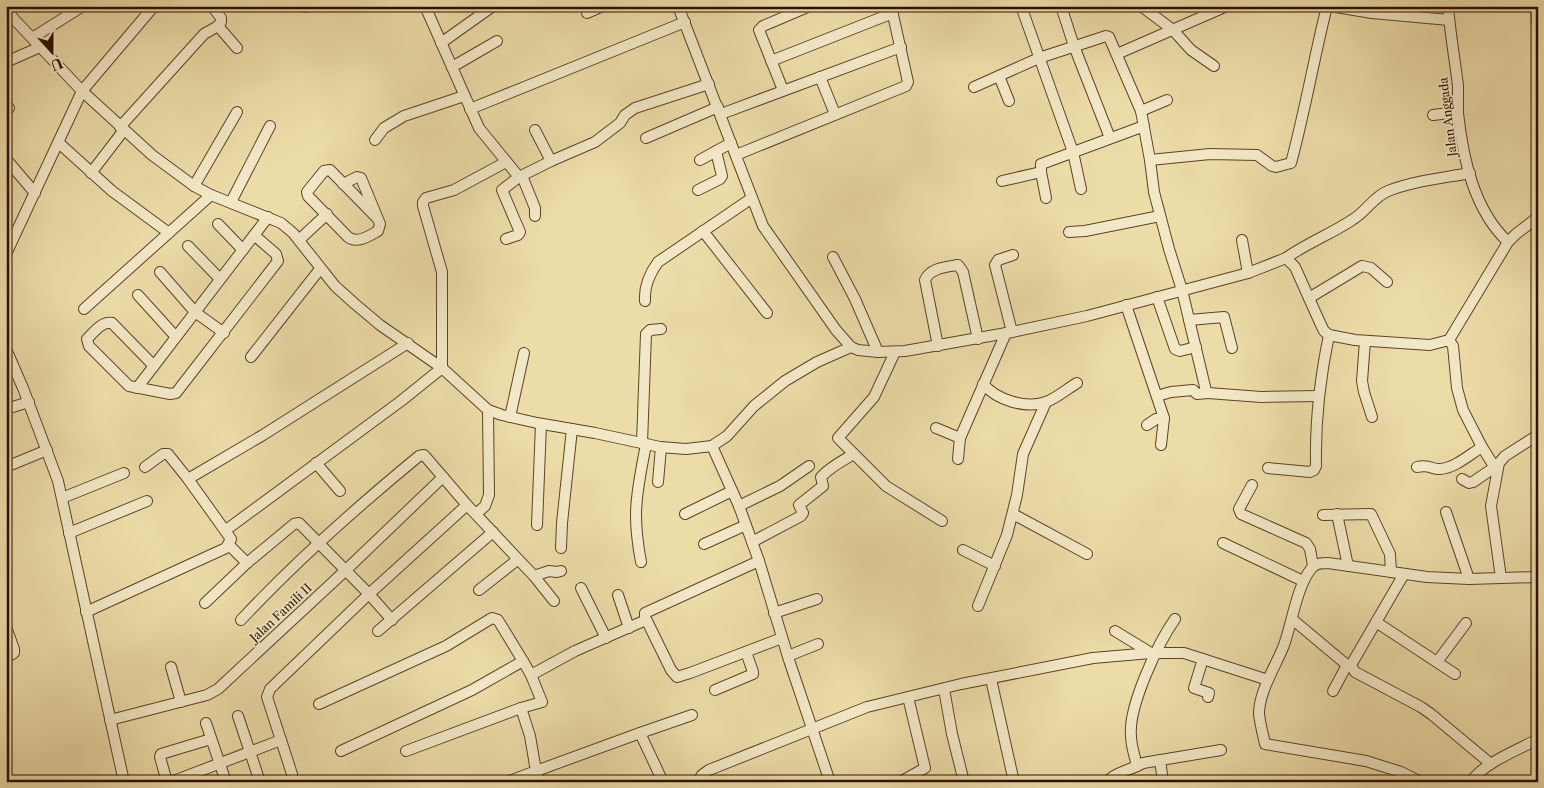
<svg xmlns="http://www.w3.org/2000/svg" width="1544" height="788" font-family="'Libre Caslon Text',serif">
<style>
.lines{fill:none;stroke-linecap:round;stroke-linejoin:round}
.minor-casing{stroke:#5d422a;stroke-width:12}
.minor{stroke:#f3e8c6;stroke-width:10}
.labels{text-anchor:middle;stroke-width:4;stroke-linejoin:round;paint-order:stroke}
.street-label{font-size:12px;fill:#2d0e00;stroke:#f3e8c6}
</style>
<rect width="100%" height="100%" fill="#ecdca8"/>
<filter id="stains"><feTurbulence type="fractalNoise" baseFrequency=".004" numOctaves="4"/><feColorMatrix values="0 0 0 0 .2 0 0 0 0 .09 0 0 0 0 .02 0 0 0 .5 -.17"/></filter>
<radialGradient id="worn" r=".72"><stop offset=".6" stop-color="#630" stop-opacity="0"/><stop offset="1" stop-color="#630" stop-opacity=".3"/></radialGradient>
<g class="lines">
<defs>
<g id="minor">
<path d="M212 6 221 18V22L218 26"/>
<path d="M425 6 479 128 519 177 551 161 595 142 620 123 625 115 635 108 709 84"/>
<path d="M678 6 763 226 836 330 851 347 858 350 878 352 905 351 1012 332 1087 316 1248 273 1286 258 1295 267 1321 325 1324 331 1329 335 1355 340 1430 345 1449 340 1508 242 1516 234 1538 217"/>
<path d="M1021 6 1073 152 1081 189"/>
<path d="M1061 6 1074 46 1110 138"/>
<path d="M1141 6 1173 30 1191 50 1214 66"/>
<path d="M1330 6 1372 13 1449 20"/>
<path d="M1448 6C1450 33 1455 60 1458 86 1458 95 1458 104 1458 113 1463 159 1474 210 1508 242"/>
<path d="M1536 6 1538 28"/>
<path d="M6 7 13 18 82 91 152 155 194 186 211 195 281 223 293 233 335 286 355 304 380 325 442 368 488 410 502 415 537 423 595 433 660 447 686 449 712 446 727 436 754 406 785 381 817 362 851 347"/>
<path d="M305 7 307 6"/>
<path d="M587 13 603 6"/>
<path d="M32 38 83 6"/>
<path d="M441 43 493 6"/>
<path d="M1117 54 1227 6"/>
<path d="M771 61 893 13"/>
<path d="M6 62 40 47"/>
<path d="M452 67 497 41"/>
<path d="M999 76 1009 101"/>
<path d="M820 77 835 114"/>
<path d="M974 87 1039 58 1106 36 1109 37 1141 111 1150 160 1154 192 1169 249 1182 290 1206 391 1208 393 1261 397 1319 396"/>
<path d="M783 90 759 30 763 26 810 6"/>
<path d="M6 103 9 108 6 112"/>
<path d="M470 109 685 22"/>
<path d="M1141 111 1167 100"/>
<path d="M721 114 901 47"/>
<path d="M1433 115 1458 112"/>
<path d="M120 127 204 34 218 26 237 48"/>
<path d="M535 130 551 161"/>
<path d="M646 138 718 107"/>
<path d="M375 140 384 128 404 116 464 96"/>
<path d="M59 143 112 191 169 233"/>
<path d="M736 155 906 86 908 82 891 6"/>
<path d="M6 159 35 193"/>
<path d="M700 160 731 143"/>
<path d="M1150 160 1210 154 1257 155 1272 166 1276 167 1291 163C1305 111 1314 58 1327 6"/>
<path d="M91 173 124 130"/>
<path d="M522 176 535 208V216"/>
<path d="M1002 181 1041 172"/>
<path d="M343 184 357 177 361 178 380 224 378 231C369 236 357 244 348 237L308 196 307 192 324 171 330 170 377 218"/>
<path d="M194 186 237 112"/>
<path d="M698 190 720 179 722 176 716 151"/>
<path d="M1046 198 1041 172V164L1044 163 1144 126"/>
<path d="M231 202 270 126"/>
<path d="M218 224 243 250"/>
<path d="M703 231 767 313"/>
<path d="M1069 232 1085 231 1160 216"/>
<path d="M506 239 518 235 520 232 502 190 519 177"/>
<path d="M299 240 327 214"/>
<path d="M1242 240 1248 273"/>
<path d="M188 246 220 279"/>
<path d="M6 254 82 91 154 6"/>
<path d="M833 257 855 299 878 352"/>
<path d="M1286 258C1307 243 1331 234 1352 220 1366 212 1373 197 1388 191 1413 181 1443 178 1470 173"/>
<path d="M160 272 195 312 224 333"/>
<path d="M138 295 176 337"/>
<path d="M1157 297 1175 349 1180 351 1196 347"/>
<path d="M1309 298 1362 266 1371 268 1387 282"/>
<path d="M645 301C644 287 650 273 658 262L752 198"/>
<path d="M1126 305 1164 418 1161 445"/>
<path d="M84 309 211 195"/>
<path d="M1189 320 1224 317 1232 348"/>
<path d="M1012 332 995 265 998 260 1013 255"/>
<path d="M1449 340 1453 346 1457 388 1463 410 1482 447 1497 471"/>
<path d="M1365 341 1362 381 1364 392 1372 417"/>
<path d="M938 346 925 280C930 268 946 267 958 265L963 272 978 339"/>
<path d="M6 349 23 388 58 481 124 782"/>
<path d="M895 352 874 397 838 438 886 486 942 521"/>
<path d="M251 357 320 269"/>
<path d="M154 366 112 323C102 321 94 332 87 339L89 346 129 386 170 394 176 393 278 261 276 254 254 235"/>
<path d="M983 384C997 400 1025 409 1046 402 1057 398 1067 389 1077 383"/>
<path d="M137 388 268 217"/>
<path d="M1157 396 1171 392 1193 390 1197 394 1208 393"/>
<path d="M6 409 29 402"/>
<path d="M510 417 524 353"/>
<path d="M1147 425 1156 419 1164 418"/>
<path d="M936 428 960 438"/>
<path d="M642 443 646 334 650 330 661 329"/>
<path d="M712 446 739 506 759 561 789 660 830 782"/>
<path d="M958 459 960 438 1006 333"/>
<path d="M316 463 340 491"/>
<path d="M6 467 47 450"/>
<path d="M145 467 163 454H168L188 479"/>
<path d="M1417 467C1431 464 1432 470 1440 469 1455 468 1469 455 1482 447"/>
<path d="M1268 468 1310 472 1314 470 1316 466C1315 421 1320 378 1329 335"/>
<path d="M1462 479 1469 483 1473 482 1495 467"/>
<path d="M658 482 661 447"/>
<path d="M1252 485 1239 509 1241 514 1306 543 1310 549 1313 566"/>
<path d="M62 498 124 473"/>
<path d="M739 506 780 486 809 466"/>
<path d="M1446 512 1469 579"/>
<path d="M476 514 485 506 489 495 488 410"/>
<path d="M685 514 732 491"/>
<path d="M1013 514 1087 554"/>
<path d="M1337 514 1348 566"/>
<path d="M1323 515 1371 514 1390 554 1391 572"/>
<path d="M537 525 541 424"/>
<path d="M226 530 401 401 442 368V272L423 206V202L426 198 454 190 506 162"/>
<path d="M69 533 147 501"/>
<path d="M752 542 801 516 803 513 799 505 823 486 821 477C830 467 842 461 854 454"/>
<path d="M1223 543 1303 581"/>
<path d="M704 544 746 525"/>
<path d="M229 545 247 563"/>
<path d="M561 548 562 523 572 429"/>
<path d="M963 550 995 566"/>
<path d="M759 561 645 613V617L671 670 677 677 690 673 782 638"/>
<path d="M641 562C638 546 636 531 636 515 636 491 642 467 646 444"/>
<path d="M1404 574 1351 665 1355 672 1421 707 1431 714 1491 764"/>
<path d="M534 576 549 571 557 572 561 571"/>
<path d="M1501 578 1491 506 1499 463 1505 456 1538 435"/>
<path d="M581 588 606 638"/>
<path d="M479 590 517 560"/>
<path d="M618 595 629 628"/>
<path d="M205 603 247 563 294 524 299 523 369 594 392 620"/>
<path d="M978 606 1007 535 1017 495 1023 454 1046 402"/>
<path d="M86 612 226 548 231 539 188 479 263 435 408 343"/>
<path d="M774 613 817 599"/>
<path d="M1292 619 1347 665H1351"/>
<path d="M241 620C296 561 357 507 419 456L424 455 467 505"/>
<path d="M1376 622 1455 674"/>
<path d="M6 627 14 649V653L6 658"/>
<path d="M378 631 493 532"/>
<path d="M1115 631 1151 653"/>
<path d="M788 656 818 644"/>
<path d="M1203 659 1194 688 1209 693 1208 697"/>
<path d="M1437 662 1466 623"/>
<path d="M171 667 181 702"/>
<path d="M531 675 575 651 646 620"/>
<path d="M991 679 1014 782"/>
<path d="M944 689 952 734 964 782"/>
<path d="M715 690 753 674V672L746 652"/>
<path d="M1333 691 1347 665"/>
<path d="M319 704 446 646 492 618 498 620 523 661"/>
<path d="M521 708 530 736 536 771 640 733"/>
<path d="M238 716 260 782"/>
<path d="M110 720 207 695 218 689 346 570 443 477"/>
<path d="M206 723 226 782"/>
<path d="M341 751 472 690 523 661 531 675 542 702 521 708 406 751"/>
<path d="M1160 760 1163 782"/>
<path d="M1137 766C1135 757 1131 746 1131 736 1128 707 1158 643 1175 619"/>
<path d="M292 774 267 697 270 689 369 594 467 505 534 576 554 601"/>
<path d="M167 782 160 757 161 754 211 739"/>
<path d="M171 782 281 740"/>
<path d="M507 782 536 771 539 782"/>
<path d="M663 782 640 733 692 715"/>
<path d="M698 782 702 775 709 770 867 707 961 684 1093 658 1151 653H1184L1268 680"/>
<path d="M900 782 925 768 908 697"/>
<path d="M1110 782 1111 778C1120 771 1133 769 1143 763L1221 750"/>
<path d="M1421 782 1401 772 1366 761 1265 744C1263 735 1260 723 1259 714 1259 691 1276 666 1284 645 1292 623 1297 586 1311 569 1315 563 1322 563 1328 563L1427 577 1469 579 1538 577"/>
<path d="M1471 782C1483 763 1518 750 1538 739"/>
</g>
</defs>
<!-- minor casing -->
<use href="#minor" class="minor-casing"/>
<!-- minor -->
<use href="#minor" class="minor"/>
</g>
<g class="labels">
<!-- street labels -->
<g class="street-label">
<text transform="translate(1448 117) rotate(-97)" y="4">Jalan Anggada</text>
<text transform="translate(281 613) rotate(-43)" y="4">Jalan Famili II</text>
</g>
</g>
<!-- margin -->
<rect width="1544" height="788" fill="none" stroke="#ecdca8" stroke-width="25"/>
<rect x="8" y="8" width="1529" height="773" fill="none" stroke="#2d0e00" stroke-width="2.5"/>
<rect x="12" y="12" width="1519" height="763" fill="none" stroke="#2d0e00"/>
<!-- north arrow -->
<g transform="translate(52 52) rotate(159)" stroke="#f3e8c6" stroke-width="4" paint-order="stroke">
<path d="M0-4L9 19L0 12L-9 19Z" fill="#2d0e00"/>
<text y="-8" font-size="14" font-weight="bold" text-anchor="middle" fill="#2d0e00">U</text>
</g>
<rect width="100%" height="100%" filter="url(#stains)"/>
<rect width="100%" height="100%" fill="url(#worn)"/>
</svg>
